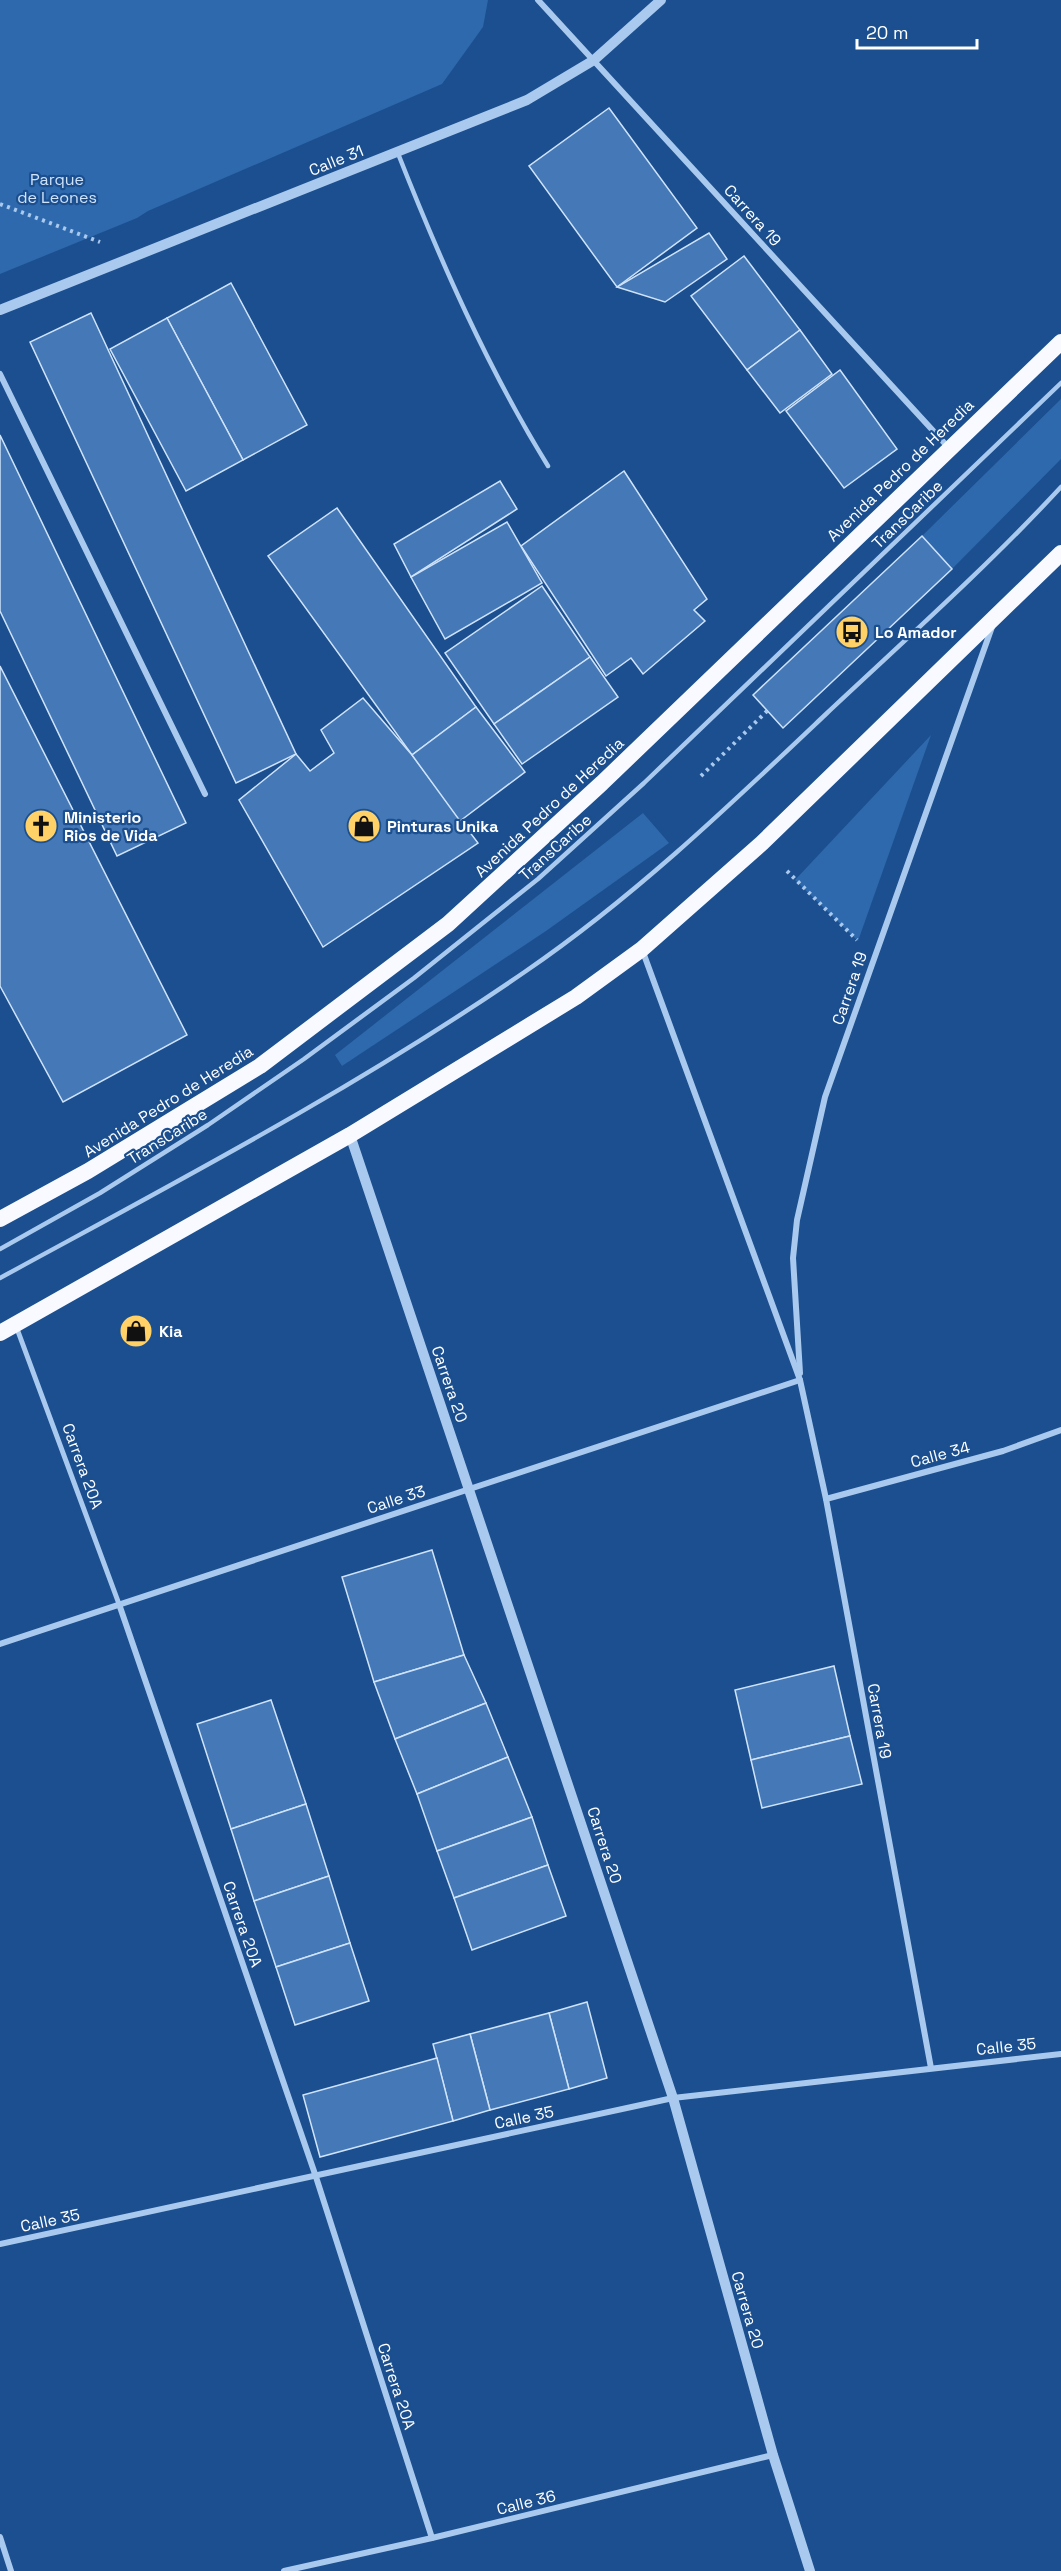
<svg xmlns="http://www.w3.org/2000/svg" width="1061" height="2571" font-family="'Space Grotesk',sans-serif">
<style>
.green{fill:#2e69ad}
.building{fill:#4478b7;stroke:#cfe3fa;stroke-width:1.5}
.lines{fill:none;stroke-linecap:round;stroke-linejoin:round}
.path{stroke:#a9c9ee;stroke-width:4;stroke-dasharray:3 4.5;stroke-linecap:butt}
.service{stroke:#a9c9ee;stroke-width:4.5}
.pedestrian{stroke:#a9c9ee;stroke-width:5}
.minor{stroke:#a9c9ee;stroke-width:6}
.tertiary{stroke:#a9c9ee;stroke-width:10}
.trunk{stroke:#f8faff;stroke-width:16}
.labels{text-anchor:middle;stroke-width:4.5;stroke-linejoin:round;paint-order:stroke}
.street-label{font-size:16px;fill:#fff;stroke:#1b4f8f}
.park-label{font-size:16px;fill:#cfe3fa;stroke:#1b4f8f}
.poi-label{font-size:16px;font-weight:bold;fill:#fff;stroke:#1b4f8f;text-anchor:start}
</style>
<rect width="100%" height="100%" fill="#1b4f8f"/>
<!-- green -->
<g class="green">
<path d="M0 0H488L483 27 442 84 148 211 137 218 0 274Z"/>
<path d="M1061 399V459L952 569 922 536Z"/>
<path d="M931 735 858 941 795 880Z"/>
<path d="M643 813 669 843 546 931 342 1066 335 1055Z"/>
</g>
<!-- building -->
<g class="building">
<path d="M609 108 697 228 617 287 529 166Z"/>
<path d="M709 233 727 259 665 302 617 287Z"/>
<path d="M744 256 800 330 747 370 691 296Z"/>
<path d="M231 283 307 425 243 460 167 318Z"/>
<path d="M91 313 296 754 236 783 30 342Z"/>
<path d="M167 318 243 460 186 491 110 349Z"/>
<path d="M800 330 832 374 780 413 747 370Z"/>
<path d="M840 370 897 449 844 488 786 411Z"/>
<path d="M0 435 186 823 117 856 0 611Z"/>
<path d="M624 471 707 599 694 610 705 621 643 674 631 658 606 676 521 546Z"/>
<path d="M500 481 517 509 411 577 394 544Z"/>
<path d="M337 508 476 707 412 755 268 556Z"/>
<path d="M507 522 542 583 445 639 411 577Z"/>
<path d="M922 536 952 569 783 728 753 695Z"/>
<path d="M542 586 590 657 494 724 445 653Z"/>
<path d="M590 657 618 697 522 764 494 724Z"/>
<path d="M0 666 187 1035 63 1102 0 986Z"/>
<path d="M363 698 412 755 478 843 323 947 239 800 296 754 310 771 334 753 321 730Z"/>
<path d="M476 707 525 772 460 821 412 755Z"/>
<path d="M432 1550 464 1655 374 1682 342 1577Z"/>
<path d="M464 1655 486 1703 395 1739 374 1682Z"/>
<path d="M834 1666 850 1736 751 1760 735 1690Z"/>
<path d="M271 1700 306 1804 231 1829 197 1724Z"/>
<path d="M486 1703 508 1757 417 1794 395 1739Z"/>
<path d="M850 1736 862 1784 762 1808 751 1760Z"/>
<path d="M508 1757 532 1817 437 1851 417 1794Z"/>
<path d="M306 1804 329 1876 254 1901 231 1829Z"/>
<path d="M532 1817 548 1865 454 1898 437 1851Z"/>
<path d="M548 1865 566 1916 472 1950 454 1898Z"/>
<path d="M329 1876 350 1943 276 1967 254 1901Z"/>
<path d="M350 1943 369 2001 295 2025 276 1967Z"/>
<path d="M587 2002 607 2078 569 2089 549 2013Z"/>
<path d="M549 2013 569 2089 490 2110 470 2034Z"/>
<path d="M470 2034 490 2110 453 2121 433 2044Z"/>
<path d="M437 2058 453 2121 320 2157 303 2095Z"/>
</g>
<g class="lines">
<!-- path -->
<g class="path">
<path d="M0 204 100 242"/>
<path d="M701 776 767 711"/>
<path d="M787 871 857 940"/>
</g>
<!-- service -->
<g class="service">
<path d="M397 151C440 260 487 367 548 466"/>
<path d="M0 1249 100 1193 208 1125 304 1059 414 978 538 879 644 783 1061 383"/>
<path d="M0 1278C178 1181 358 1087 526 971 634 897 730 805 825 715 905 640 987 567 1061 487"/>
</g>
<!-- pedestrian -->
<path class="pedestrian" d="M16 1326 119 1604"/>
<!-- minor -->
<g class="minor">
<path d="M538 0 948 447"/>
<path d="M0 374 205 794"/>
<path d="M643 952 800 1380 826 1499 931 2068"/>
<path d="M800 1373 793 1258 797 1220 825 1097 992 627"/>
<path d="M826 1499 1003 1451 1061 1430"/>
<path d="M119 1604 316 2177 432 2538"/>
<path d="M0 1644 800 1380"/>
<path d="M0 2244 673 2098 1061 2054"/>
<path d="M0 2537 11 2571"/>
<path d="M284 2571 432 2538 773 2455"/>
</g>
<!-- tertiary -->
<g class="tertiary">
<path d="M0 310 527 100 594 60 661 0"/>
<path d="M350 1135 673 2098 773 2455 810 2571"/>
</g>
<!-- trunk -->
<g class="trunk">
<path d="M0 1219 88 1171 260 1066 448 924 602 783 1061 342"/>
<path d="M0 1333 350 1135 576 997 642 949 762 843 1061 553"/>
</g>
</g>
<!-- icons -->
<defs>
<symbol id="bus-disc" viewBox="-11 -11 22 22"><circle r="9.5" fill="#ffd166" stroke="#1b4f8f"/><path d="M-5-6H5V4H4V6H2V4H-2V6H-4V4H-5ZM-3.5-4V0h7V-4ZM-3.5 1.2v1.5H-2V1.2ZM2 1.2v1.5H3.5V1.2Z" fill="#111"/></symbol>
<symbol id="church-disc" viewBox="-11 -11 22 22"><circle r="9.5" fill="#ffd166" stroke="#1b4f8f"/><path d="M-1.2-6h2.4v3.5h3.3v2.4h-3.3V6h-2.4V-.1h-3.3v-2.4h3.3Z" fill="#111"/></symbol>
<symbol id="shop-disc" viewBox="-11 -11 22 22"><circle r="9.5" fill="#ffd166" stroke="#1b4f8f"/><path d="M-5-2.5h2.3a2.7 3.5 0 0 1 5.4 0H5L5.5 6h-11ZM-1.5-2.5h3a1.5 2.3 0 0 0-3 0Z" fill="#111"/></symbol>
</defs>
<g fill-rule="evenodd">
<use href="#bus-disc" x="833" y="613" width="38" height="38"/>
<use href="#church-disc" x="22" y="807" width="38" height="38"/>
<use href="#shop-disc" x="345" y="807" width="38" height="38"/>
<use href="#shop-disc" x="117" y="1312" width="38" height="38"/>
</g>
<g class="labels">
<!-- street labels -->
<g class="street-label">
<text transform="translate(336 160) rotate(-22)" y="6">Calle 31</text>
<text transform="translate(753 215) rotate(48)" y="6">Carrera 19</text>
<text transform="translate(900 470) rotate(-44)" y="6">Avenida Pedro de Heredia</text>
<text transform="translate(907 514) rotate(-44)" y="6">TransCaribe</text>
<text transform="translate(549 807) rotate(-43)" y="6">Avenida Pedro de Heredia</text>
<text transform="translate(555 847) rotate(-42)" y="6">TransCaribe</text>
<text transform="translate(849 988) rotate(-71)" y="6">Carrera 19</text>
<text transform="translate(168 1101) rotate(-32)" y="6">Avenida Pedro de Heredia</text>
<text transform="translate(167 1136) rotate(-32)" y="6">TransCaribe</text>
<text transform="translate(450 1384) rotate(71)" y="6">Carrera 20</text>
<text transform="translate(940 1454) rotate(-15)" y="6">Calle 34</text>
<text transform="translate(83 1466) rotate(70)" y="6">Carrera 20A</text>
<text transform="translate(396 1499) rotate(-18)" y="6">Calle 33</text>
<text transform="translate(880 1721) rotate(80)" y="6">Carrera 19</text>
<text transform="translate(605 1845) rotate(72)" y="6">Carrera 20</text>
<text transform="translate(243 1924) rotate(71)" y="6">Carrera 20A</text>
<text transform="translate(1006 2046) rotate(-6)" y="6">Calle 35</text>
<text transform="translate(524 2117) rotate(-12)" y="6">Calle 35</text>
<text transform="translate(50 2220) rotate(-12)" y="6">Calle 35</text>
<text transform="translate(748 2310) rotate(74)" y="6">Carrera 20</text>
<text transform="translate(397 2386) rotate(72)" y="6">Carrera 20A</text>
<text transform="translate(526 2502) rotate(-14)" y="6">Calle 36</text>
</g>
<!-- park labels -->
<g class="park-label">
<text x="57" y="185">Parque<tspan x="57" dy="18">de Leones</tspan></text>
</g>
<!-- poi labels -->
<g class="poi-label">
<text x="875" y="638">Lo Amador</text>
<text x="64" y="823">Ministerio<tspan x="64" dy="18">Rios de Vida</tspan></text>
<text x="387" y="832">Pinturas Unika</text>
<text x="159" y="1337">Kia</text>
</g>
</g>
<!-- scale -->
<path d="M857 39v9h120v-9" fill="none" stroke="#ffffff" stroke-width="3"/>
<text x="866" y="39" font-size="18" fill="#ffffff" stroke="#1b4f8f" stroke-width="4.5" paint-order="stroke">20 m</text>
</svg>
